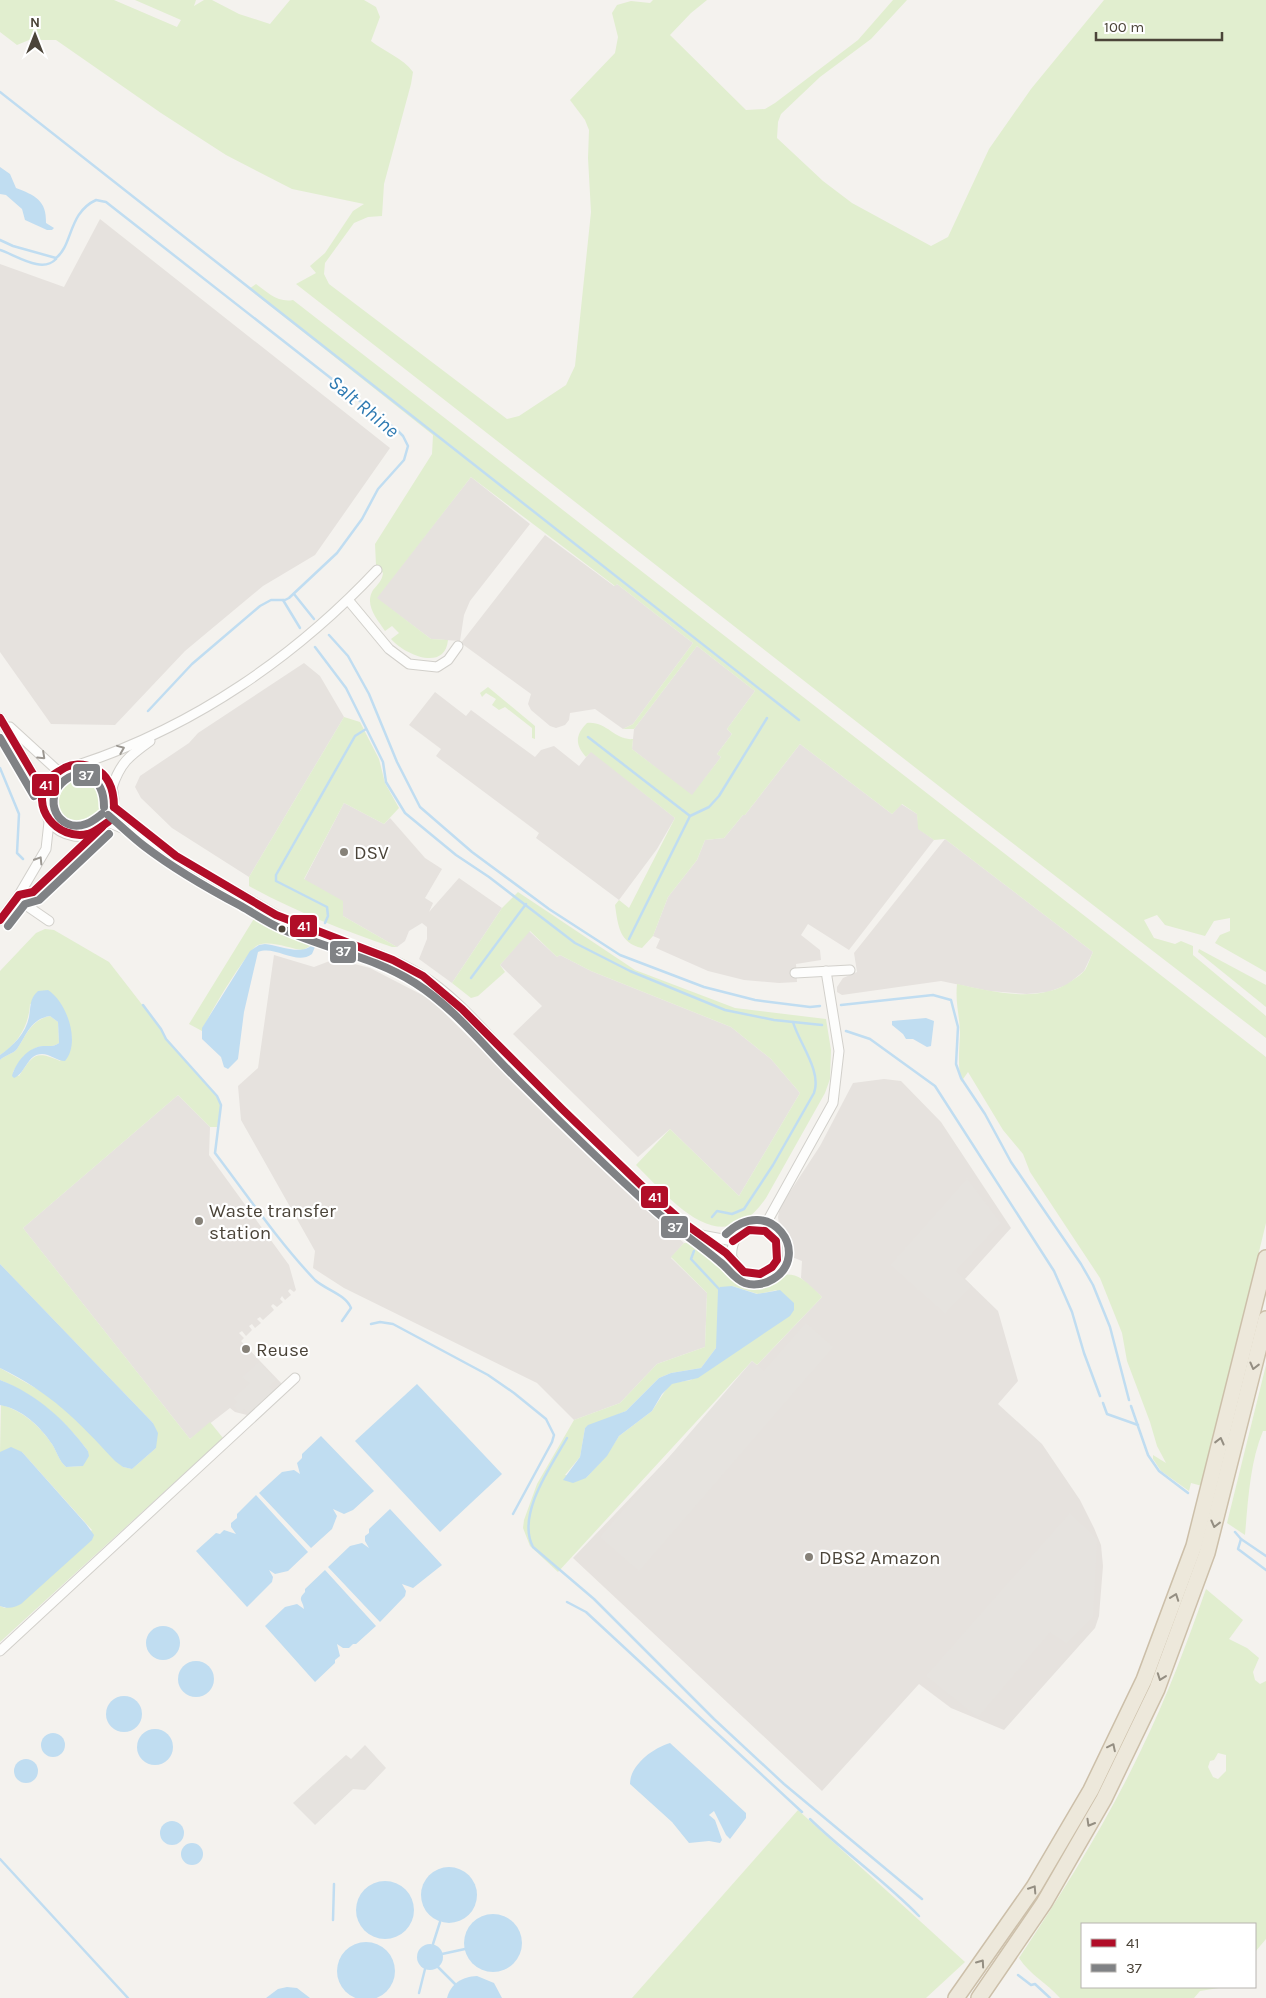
<svg xmlns="http://www.w3.org/2000/svg" width="1266" height="1998" font-family="Karla,sans-serif">
<style>
.industrial{fill:#e6e2de}
.green{fill:#e1eecf;fill-rule:evenodd}
.parking{fill:#e6e3df}
.water{fill:#c0ddf1}
.lines{fill:none;stroke-linecap:round;stroke-linejoin:round}
.stream{stroke:#c0ddf1;stroke-width:2.5}
.minor-casing{stroke:#d2d0cb;stroke-width:11}
.motorway-casing{stroke:#ccbfa9;stroke-width:18}
.minor{stroke:#fdfdfc;stroke-width:9}
.motorway{stroke:#ede8db;stroke-width:15}
.bus-1-casing{stroke:#fff;stroke-width:11}
.bus-2-casing{stroke:#fff;stroke-width:11}
.bus-1{stroke:#b10d28;stroke-width:8}
.bus-2{stroke:#808285;stroke-width:8}
.oneway{stroke:#9b9791}
.oneway2{stroke:#948e82}
.poi-dot{fill:#868178;stroke:#fff;stroke-width:2}
.bus-dot{fill:#4b4439;stroke:#fff;stroke-width:2}
.labels{text-anchor:middle;stroke-width:4.5;stroke-linejoin:round;paint-order:stroke}
.poi-label{font-size:19px;fill:#4b4439;stroke:#fff;text-anchor:start}
.water-label{font-size:20px;font-style:italic;fill:#2e7ab2;stroke:#fff}
.line-badge{stroke:#fff;stroke-width:2}
.badge-label{font-size:14px;text-anchor:middle;font-weight:bold;fill:#fff}
</style>
<rect width="100%" height="100%" fill="#f4f2ee"/>
<!-- industrial -->
<g class="industrial">
<path d="M100 219 390 448 315 555 263 586 185 651 115 725 51 724 0 652V264L64 287Z"/>
<path d="M471 477 530 524 470 601 464 615 460 641 431 639 376 598Z"/>
<path d="M545 535 614 586 617 584 693 643 633 724 623 729 595 709 570 713 569 720 565 725 556 728 550 726 531 710 528 704 531 694 461 643Z"/>
<path d="M697 646 755 691 727 729 732 734 717 754 721 757 692 796 632 749 634 729Z"/>
<path d="M304 663 320 676 344 717 249 877 172 828 141 798 135 787 140 776 189 743 198 733Z"/>
<path d="M435 692 466 716 471 710 535 757 541 750 554 746 579 766 591 751 675 818 657 849 619 900 536 838 539 833 436 756 441 749 409 725Z"/>
<path d="M800 744 892 814 901 804 917 814 919 829 934 840 849 950 808 924 801 935 820 950 821 960 796 964 797 982 779 983 744 980 708 971 656 948 660 939 653 936 668 897 697 860 705 840 724 838 743 815H745Z"/>
<path d="M344 803 384 824 390 818 425 858 442 869 425 898 433 903 429 912 459 878 502 908 452 983 419 959 427 939V927L422 923 409 931 405 941 397 947 343 916 304 880Z"/>
<path d="M945 839 1093 952 1084 971 1067 985 1048 992 1027 994 989 991 941 981 842 995 837 992V987L843 978 857 972 854 953Z"/>
<path d="M529 931 557 957 560 955 591 971 731 1027 771 1059 800 1093 739 1196 670 1129 638 1157 513 1034 542 1006 500 965Z"/>
<path d="M274 955 314 967 335 959 370 968 430 999 641 1205 684 1243 671 1258 707 1293 705 1347 657 1364 620 1403 574 1420 537 1383 344 1288 313 1268 315 1251 241 1120 238 1086 258 1068Z"/>
<path d="M884 1079 901 1081 941 1122 1011 1228 965 1279 998 1311 1018 1381 998 1404 1042 1444 1080 1500 1094 1528 1101 1545 1103 1566 1099 1616 1095 1628 1004 1730 951 1708 919 1684 822 1791 573 1558 822 1297 801 1278 802 1261 792 1257 782 1244 778 1217 780 1207 820 1146 853 1083Z"/>
<path d="M178 1095 210 1127 209 1155 289 1265 296 1290 294 1292 290 1289 288 1291 291 1295 285 1300 282 1296 280 1299 283 1302 277 1307 273 1304 271 1306 274 1310 263 1320 260 1317 257 1319 261 1323 255 1328 252 1324 249 1326 252 1330 246 1336 242 1331 239 1333 244 1338 241 1341 282 1384 247 1415 235 1412 230 1408 190 1439 23 1228Z"/>
</g>
<!-- green -->
<g class="green">
<path d="M0 0H114L177 27 181 20 135 0H196L194 6 204 0H212L239 14 270 24 290 0H364L376 7 380 17 371 41C385 52 403 58 413 72L411 84 384 184 382 216 368 217 354 223 325 263 324 274 329 284 507 419 519 416 566 385 575 366 591 212 588 158 589 130 585 120 570 100 615 53 618 37 612 13 617 5 631 1 650 3 653 0H707L691 13 670 35 746 110 765 109 775 103 858 40 893 0H907L871 39 820 77 781 114 778 122 777 138 823 181 852 203 931 246 948 237 989 149 1031 89 1104 0H1266V972L1215 943 1220 935 1230 931V918L1214 921 1205 936 1165 925 1157 915 1144 920 1154 938 1175 944 1181 941 1193 946V955L1266 1016V1038L976 815 296 284 316 273 310 266 325 253 353 211 364 204 292 189 226 155 161 113 56 40H29L17 45 0 32Z"/>
<path d="M256 284C267 292 278 303 293 300L1266 1057V1223L1202 1486 1191 1483 1189 1491 1161 1471 1153 1459V1455L1166 1463 1157 1446 1150 1422 1127 1361 1122 1333 1100 1278 1030 1172 1023 1154 1003 1130 968 1072 961 1082C958 1066 959 1052 960 1035 960 1016 955 1004 957 984 994 992 1041 1004 1073 980 1077 977 1082 974 1085 970 1088 965 1090 958 1093 952L945 839 934 840 918 829 917 814 902 804 892 814 800 744 745 815H743L724 838 705 840 697 860 668 897 653 936 642 948C619 943 618 925 615 905L619 900 629 908 675 818 591 752 586 757C575 745 575 735 587 723 607 721 615 741 633 739L632 749 692 795 721 757 717 754 732 734 727 729 755 691 697 646 634 729H623L633 724 693 643 617 584 615 586 471 477 377 598 431 639 448 640C445 672 405 655 391 639L399 633 392 626 385 631C377 619 364 605 373 590 378 584 382 581 383 573L376 565 375 544 432 454 433 435 249 289Z"/>
<path d="M488 687 535 726V739L532 738V728L505 707 499 710 492 705 496 699 486 693 482 697 480 693Z"/>
<path d="M344 717 360 722 379 759 385 783 399 808 384 824 344 803 304 879 343 901V916L397 947H392C342 930 295 911 249 886V877Z"/>
<circle cx="78" cy="801" r="29"/>
<path d="M518 892 635 970 735 1008 826 1019 831 1050 830 1079 825 1093 766 1198C722 1263 674 1203 636 1165L670 1129 739 1196 800 1093 771 1059 731 1027 591 971 560 955 557 957 530 931 500 965 505 972 478 996 471 998 452 983 502 908Z"/>
<path d="M255 917 312 945 303 950C290 949 272 940 258 945 248 949 206 1019 202 1031L189 1024Z"/>
<path d="M45 929 54 930 109 962 161 1029 166 1039 217 1096 221 1105 217 1127H210L178 1095 23 1228 190 1439 210 1422 223 1438 0 1642V1606L5 1608 92 1530 22 1452H0L1 1405C22 1410 40 1426 52 1444 57 1452 59 1461 66 1467L83 1466 88 1451C64 1419 37 1396 0 1380V1368L48 1395 73 1416 123 1467 132 1469 156 1448 153 1423 0 1264V1060C5 1055 13 1054 17 1049 27 1034 31 1020 50 1016L58 1022 59 1043C54 1047 50 1046 43 1046 30 1047 19 1061 13 1072L19 1076C33 1055 35 1050 60 1061 74 1043 74 1038 66 1016L30 1004C29 1025 18 1044 0 1055V971L36 933Z"/>
<path d="M1199 949 1266 985V1007L1198 952Z"/>
<path d="M684 1243H687C705 1255 725 1272 746 1279 766 1286 783 1266 802 1279 809 1284 816 1291 822 1297L757 1365 752 1361 558 1572 530 1546 523 1528 524 1520 537 1484 574 1420 620 1403 657 1364 705 1347 707 1293 671 1257ZM732 1286 758 1294 777 1290 691 1380 672 1383 667 1388 652 1411 619 1436 606 1456 586 1478 565 1475 580 1457 585 1428 626 1411 659 1378 671 1373 701 1368 716 1348Z"/>
<path d="M1266 1365V1431H1263C1250 1462 1248 1501 1245 1535L1227 1523Z"/>
<path d="M1206 1589 1243 1620 1229 1639 1247 1648 1259 1658 1253 1672 1255 1680 1260 1684 1266 1681V1939L1255 1952V1924H1082V1987H1225L1200 1991 1194 1998H1060C1047 1983 1030 1975 1019 1958 1064 1890 1107 1822 1142 1748 1167 1697 1187 1643 1206 1589ZM1218 1753 1226 1755V1771L1218 1779 1213 1777 1208 1767 1210 1761 1214 1760Z"/>
<path d="M798 1810 965 1962 926 1998H632Z"/>
</g>
<!-- parking -->
<g class="parking">
<path d="M967 1178 1001 1223 956 1271 972 1286 945 1314 890 1265Z"/>
<path d="M806 1323 833 1347 639 1571 600 1537 752 1361 764 1371Z"/>
<path d="M259 1362 276 1380 269 1386 273 1391 249 1413 244 1409 240 1413 234 1406 238 1402 234 1398 250 1383 242 1377Z"/>
<path d="M1070 1513 1097 1540 1093 1616 1066 1643 1050 1632 978 1717 926 1676Z"/>
<path d="M365 1745 386 1768 365 1790 353 1789 315 1825 293 1803 346 1755 351 1759Z"/>
</g>
<!-- water -->
<g class="water">
<path d="M0 167 10 174 16 188C34 195 47 200 46 223L54 228 52 230H47L25 220 22 209 6 195 0 194Z"/>
<path d="M265 944C279 945 301 956 312 945L315 947 312 954C296 966 276 945 258 952L244 1012 238 1059 228 1069 224 1067 221 1057 202 1039V1028L250 951 259 945Z"/>
<path d="M48 990C67 1002 81 1043 65 1061 57 1061 50 1054 42 1054 27 1054 26 1073 14 1078L12 1076C16 1062 28 1047 43 1046 50 1046 54 1047 59 1043L58 1022 50 1016C31 1019 27 1034 17 1049 13 1054 5 1055 0 1060V1055C13 1046 26 1033 29 1017 31 1007 29 999 38 991Z"/>
<path d="M926 1018 934 1021 931 1046 927 1047 913 1039H906L903 1034 892 1025V1021Z"/>
<path d="M0 1264 153 1423 158 1433 156 1448 132 1469 123 1467 115 1461C78 1421 50 1392 0 1368Z"/>
<path d="M732 1286 757 1294 780 1290 794 1303V1310L790 1316 698 1378 672 1384 662 1394 652 1411 619 1436 607 1456 586 1478 573 1483 563 1480 580 1457 585 1428 588 1425 626 1411 659 1378 671 1373 701 1368 716 1348 718 1290 720 1287Z"/>
<path d="M0 1380C37 1394 65 1420 88 1451L89 1456 83 1466 66 1467C59 1461 57 1452 52 1444 40 1426 22 1409 0 1405Z"/>
<path d="M417 1384 502 1474 440 1532 355 1441Z"/>
<path d="M321 1436 374 1491 353 1510 344 1514 333 1509 337 1516 332 1529 311 1548 259 1493 282 1472 294 1470 300 1474 297 1463 302 1458V1454Z"/>
<path d="M11 1447 22 1452 86 1524 94 1535 92 1540 21 1604C14 1608 8 1609 0 1606V1452Z"/>
<path d="M256 1495 308 1552 288 1571 275 1574 269 1570 273 1577 272 1582 247 1607 196 1551 216 1533 220 1534 224 1530 236 1534 231 1527V1523L237 1518V1514Z"/>
<path d="M390 1509 442 1565 413 1588 402 1584 406 1591 405 1596 380 1622 328 1567 350 1546 362 1543 369 1548 365 1541V1536L369 1533V1529Z"/>
<path d="M325 1570 376 1626 356 1644H353L349 1648H343L337 1644 340 1656 335 1660V1663L315 1682 265 1626 285 1607 297 1604 304 1609C303 1600 297 1600 305 1592V1589Z"/>
<circle cx="163" cy="1643" r="17"/>
<circle cx="196" cy="1679" r="18"/>
<circle cx="124" cy="1714" r="18"/>
<circle cx="155" cy="1747" r="18"/>
<circle cx="53" cy="1745" r="12"/>
<path d="M670 1743 746 1813V1818L730 1839 726 1835 714 1811 709 1815 715 1820 722 1840 720 1843 709 1841 689 1843 672 1822 630 1784C630 1765 653 1748 670 1743Z"/>
<circle cx="26" cy="1771" r="12"/>
<circle cx="172" cy="1833" r="12"/>
<circle cx="192" cy="1854" r="11"/>
<circle cx="449" cy="1895" r="28"/>
<circle cx="385" cy="1910" r="29"/>
<circle cx="493" cy="1943" r="29"/>
<circle cx="366" cy="1971" r="29"/>
<circle cx="430" cy="1957" r="13"/>
<path d="M477 1976 494 1983 502 1998H447C451 1983 462 1977 477 1976Z"/>
<path d="M287 1987 297 1988 310 1998H266L278 1989Z"/>
</g>
<g class="lines">
<!-- stream -->
<g class="stream">
<path d="M0 92 799 720"/>
<path d="M0 240 13 246 56 258C73 245 68 213 96 200L106 202 397 430 403 436 408 446 404 460 378 489 362 519 337 553 289 598 285 600H271L260 606 192 664 148 711"/>
<path d="M0 250C16 255 42 274 56 259"/>
<path d="M294 594 314 619"/>
<path d="M283 600 300 628"/>
<path d="M329 635 348 656 369 694 397 762 420 807 472 852 549 909 620 955 704 987 755 1000 810 1007 820 1006"/>
<path d="M315 647 346 688 383 762 386 782 405 813 456 855 489 877 575 943 630 971 725 1010 774 1020 822 1025"/>
<path d="M588 737 690 816"/>
<path d="M0 768 19 814 17 853 23 859"/>
<path d="M325 923 328 916 327 907 276 881V875L355 736 366 729"/>
<path d="M629 939 690 816 709 807 719 796 767 718"/>
<path d="M471 978 526 904"/>
<path d="M143 1005 161 1029 166 1039 217 1096 221 1105 215 1153C247 1195 278 1241 315 1280 326 1290 345 1294 351 1308L342 1321"/>
<path d="M841 1005 933 995 951 1000 958 1027 956 1064 961 1078 985 1114 1011 1162 1081 1264 1093 1285 1110 1327 1129 1400"/>
<path d="M846 1031 870 1039 935 1086 1054 1271 1072 1312 1084 1353 1100 1396"/>
<path d="M712 1217 717 1211 732 1214 744 1209 773 1165 814 1093C822 1071 799 1043 793 1022"/>
<path d="M694 1251 691 1259 719 1289"/>
<path d="M371 1324 380 1322 393 1324 488 1375 514 1393 546 1419 554 1435 552 1442 513 1514"/>
<path d="M1103 1403 1107 1414 1138 1425"/>
<path d="M1131 1406 1148 1455 1159 1471 1188 1493"/>
<path d="M567 1438C551 1466 516 1515 533 1547L594 1599 714 1719 784 1784 922 1899"/>
<path d="M1235 1532 1241 1539 1266 1556"/>
<path d="M1241 1539 1238 1549 1266 1570"/>
<path d="M567 1602 586 1612 802 1812"/>
<path d="M810 1819C845 1853 885 1881 919 1916"/>
<path d="M0 1859 128 1998"/>
<path d="M333 1920 334 1884"/>
<path d="M433 1944 440 1922"/>
<path d="M442 1954 465 1949"/>
<path d="M438 1967 455 1984"/>
<path d="M1018 1975 1031 1985 1035 1984 1050 1998"/>
<path d="M419 1993 425 1969"/>
</g>
<defs>
<g id="minor">
<path d="M349 601 389 649 409 664 437 667 448 660 458 646"/>
<path d="M0 718 43 791"/>
<path d="M10 727 58 771"/>
<path d="M81 764C195 726 295 657 377 570"/>
<path d="M112 788C120 763 129 756 150 741"/>
<path d="M114 807C128 818 142 832 156 843 184 863 214 879 244 896 258 904 273 914 288 921 331 940 381 950 421 975 457 997 486 1034 516 1064 576 1125 637 1190 706 1240 715 1246 725 1252 733 1259 736 1263 737 1268 741 1270 751 1277 767 1275 774 1265 778 1259 779 1249 777 1243 767 1216 728 1225 732 1259"/>
<path d="M108 822 152 841"/>
<path d="M19 895 33 892 108 822C115 805 118 791 104 776 98 769 87 764 77 765 35 768 31 829 74 836 80 837 87 835 93 834"/>
<path d="M17 899 49 921"/>
<path d="M0 920 19 895 46 849 49 822"/>
<path d="M795 973 850 970"/>
<path d="M763 1229 833 1103 839 1051 826 971"/>
<path d="M701 1235 733 1241"/>
<path d="M0 1651 295 1378"/>
</g>
<g id="motorway">
<path d="M956 1998 1034 1887 1091 1790 1144 1680 1194 1546 1266 1258"/>
<path d="M979 1998 1044 1903 1104 1799 1157 1689 1207 1553 1266 1319"/>
</g>
</defs>
<!-- minor casing -->
<use href="#minor" class="minor-casing"/>
<!-- motorway casing -->
<use href="#motorway" class="motorway-casing"/>
<!-- minor -->
<use href="#minor" class="minor"/>
<!-- motorway -->
<use href="#motorway" class="motorway"/>
<defs>
<g id="bus-1">
<path d="M0 718 43 791"/>
<path d="M114 807 176 856 276 915 393 960 423 976 462 1009 562 1109 642 1186 684 1223 726 1253 744 1272 760 1274 772 1267 777 1260 776 1241 765 1231 749 1230 733 1241"/>
<path d="M108 822C102 826 95 832 88 834 58 841 28 807 49 779 52 775 58 772 61 770 71 763 84 763 94 768 109 775 114 791 114 807"/>
<path d="M0 920 19 895 33 892 102 827"/>
</g>
<g id="bus-2">
<path d="M0 738 34 796"/>
<path d="M102 814C98 817 92 822 86 824 58 834 41 798 65 780 73 774 81 772 90 777 101 783 104 795 104 807"/>
<path d="M108 815C120 825 131 836 144 846 174 869 207 888 241 906 255 914 268 923 282 929 326 949 374 957 415 983 453 1007 483 1045 515 1077 560 1122 605 1166 653 1209 674 1228 698 1243 720 1262 729 1269 734 1279 745 1283 754 1286 765 1284 773 1279 813 1255 770 1192 726 1234"/>
<path d="M8 926 25 904 39 900 109 834"/>
</g>
</defs>
<!-- bus-1 casing -->
<use href="#bus-1" class="bus-1-casing"/>
<!-- bus-2 casing -->
<use href="#bus-2" class="bus-2-casing"/>
<!-- bus-1 -->
<use href="#bus-1" class="bus-1"/>
<!-- bus-2 -->
<use href="#bus-2" class="bus-2"/>
</g>
<!-- one-way arrows -->
<defs><path id="oneway-chevron" d="M-2-3.5L2.5 0L-2 3.5" fill="none" stroke-width="1.6" stroke-linecap="round" stroke-linejoin="round" transform="scale(1.25)"/></defs>
<g class="oneway">
<use href="#oneway-chevron" transform="translate(121 749) rotate(-22)"/>
<use href="#oneway-chevron" transform="translate(42 756) rotate(43)"/>
<use href="#oneway-chevron" transform="translate(39 860) rotate(-58)"/>
</g>
<g class="oneway2">
<use href="#oneway-chevron" transform="translate(1254 1366) rotate(104)"/>
<use href="#oneway-chevron" transform="translate(1220 1441) rotate(-76)"/>
<use href="#oneway-chevron" transform="translate(1215 1524) rotate(104)"/>
<use href="#oneway-chevron" transform="translate(1175 1597) rotate(-70)"/>
<use href="#oneway-chevron" transform="translate(1161 1677) rotate(110)"/>
<use href="#oneway-chevron" transform="translate(1112 1747) rotate(-64)"/>
<use href="#oneway-chevron" transform="translate(1090 1823) rotate(120)"/>
<use href="#oneway-chevron" transform="translate(1033 1889) rotate(-57)"/>
<use href="#oneway-chevron" transform="translate(981 1963) rotate(-55)"/>
</g>
<!-- markers -->
<g class="poi-dot">
<circle cx="344" cy="852" r="5"/>
<circle cx="199" cy="1221" r="5"/>
<circle cx="246" cy="1349" r="5"/>
<circle cx="809" cy="1557" r="5"/>
</g>
<circle class="bus-dot" cx="282" cy="929" r="4.5"/>
<g class="labels">
<!-- poi labels -->
<g class="poi-label">
<text x="354" y="859">DSV</text>
<text x="209" y="1217">Waste transfer<tspan x="209" dy="22">station</tspan></text>
<text x="256" y="1356">Reuse</text>
<text x="819" y="1564">DBS2 Amazon</text>
</g>
<!-- water labels -->
<g class="water-label">
<text transform="translate(364 406) rotate(40)" y="7">Salt Rhine</text>
</g>
</g>
<g class="line-badge">
<rect x="72" y="763" width="29" height="24" rx="5" fill="#808285"/>
<rect x="31" y="773" width="29" height="24" rx="5" fill="#b10d28"/>
<rect x="289" y="914" width="29" height="24" rx="5" fill="#b10d28"/>
<rect x="329" y="940" width="28" height="24" rx="5" fill="#808285"/>
<rect x="640" y="1185" width="29" height="24" rx="5" fill="#b10d28"/>
<rect x="660" y="1215" width="29" height="24" rx="5" fill="#808285"/>
</g>
<g class="badge-label">
<text x="86" y="780">37</text>
<text x="46" y="790">41</text>
<text x="304" y="931">41</text>
<text x="343" y="956">37</text>
<text x="655" y="1202">41</text>
<text x="675" y="1232">37</text>
</g>
<!-- legend -->
<rect x="1081" y="1923" width="175" height="65" fill="#ffffff" stroke="#b7b4b0"/>
<rect x="1091" y="1939" width="25" height="8" fill="#b10d28" stroke="#b7b4b0"/>
<text x="1126" y="1948" font-size="15" fill="#4b4439">41</text>
<rect x="1091" y="1964" width="25" height="8" fill="#808285" stroke="#b7b4b0"/>
<text x="1126" y="1973" font-size="15" fill="#4b4439">37</text>
<!-- north arrow -->
<g transform="translate(35 35)" stroke="#ffffff" stroke-width="4" paint-order="stroke">
<path d="M0-4L9 19L0 12L-9 19Z" fill="#4b4439"/>
<text y="-8" font-size="14" font-weight="bold" text-anchor="middle" fill="#4b4439">N</text>
</g>
<!-- scale -->
<path d="M1096 32v8h126v-8" fill="none" stroke="#4b4439" stroke-width="2.5"/>
<text x="1104" y="32" font-size="15" fill="#4b4439" stroke="#ffffff" stroke-width="4" paint-order="stroke">100 m</text>
</svg>
